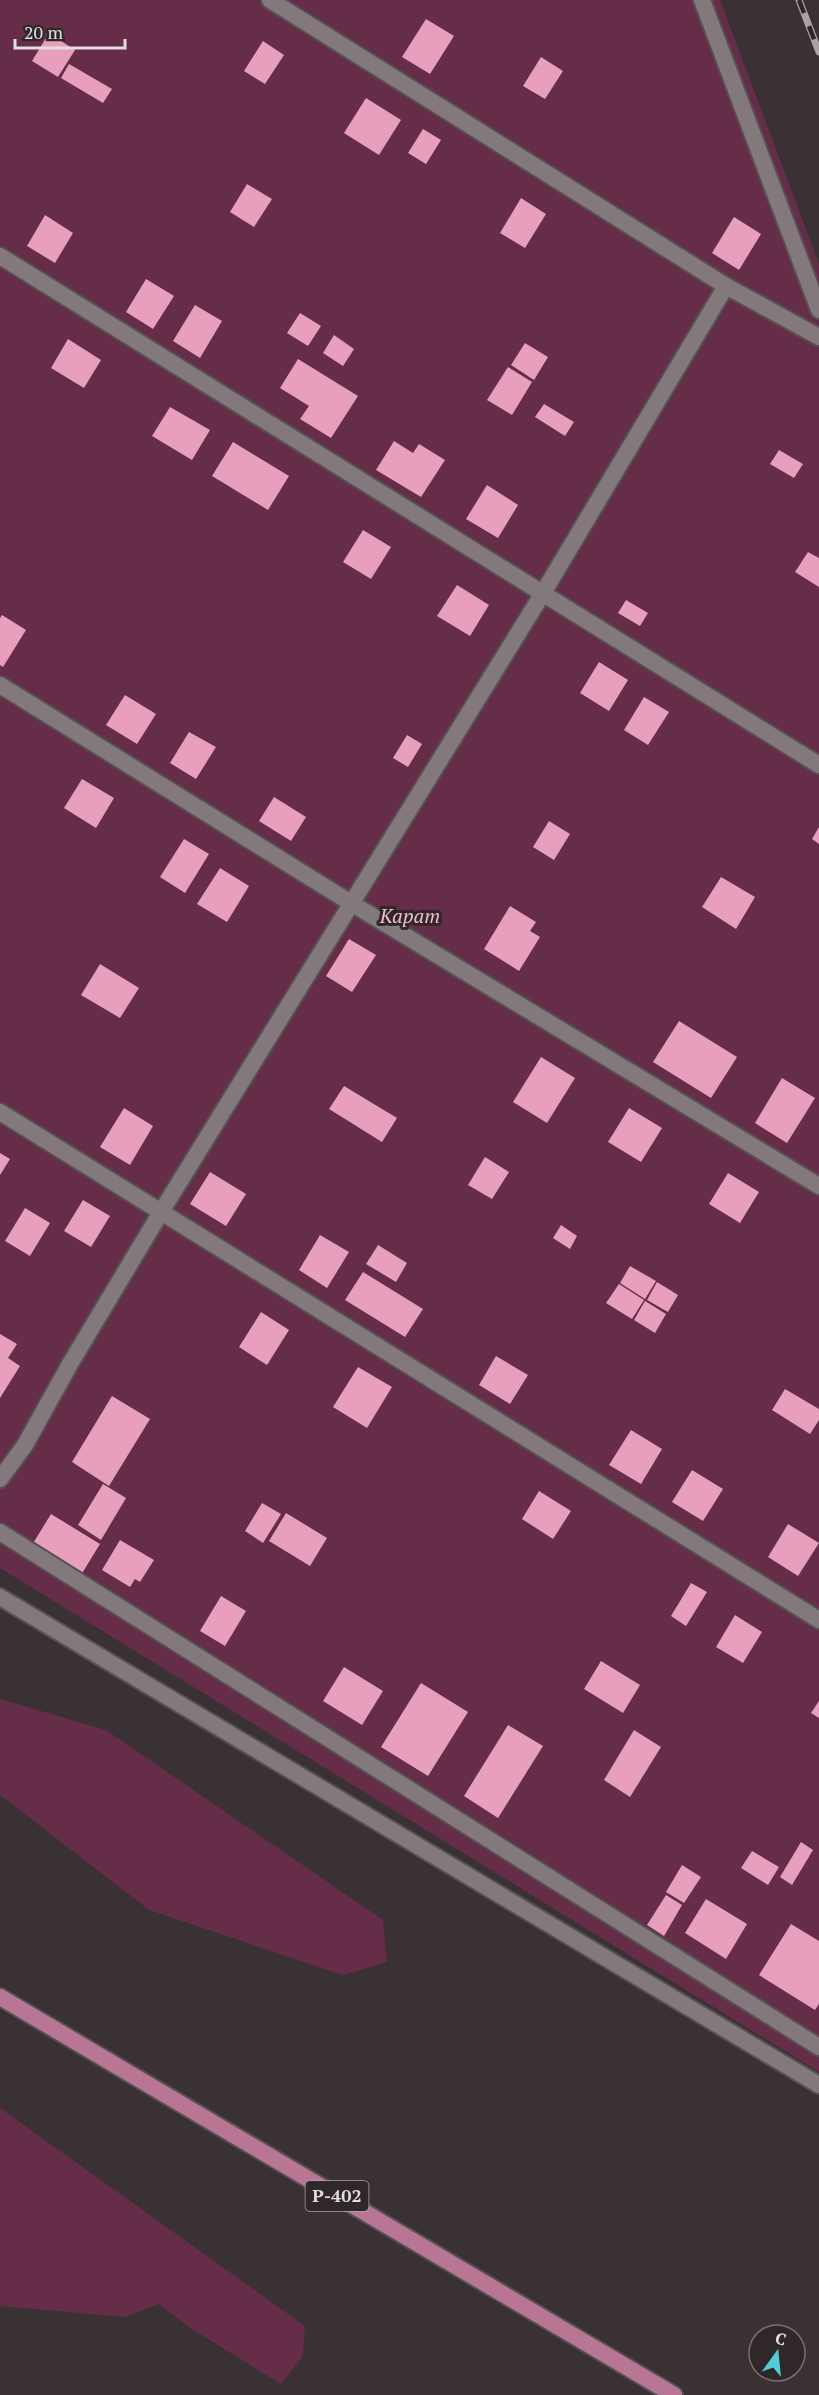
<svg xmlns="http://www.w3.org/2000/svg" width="819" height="2395" font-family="'PT Serif',serif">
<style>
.green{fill:#652d48}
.building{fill:#e89fbd}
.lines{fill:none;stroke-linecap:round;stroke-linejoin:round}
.service-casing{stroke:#565053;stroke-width:20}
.primary-casing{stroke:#565053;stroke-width:20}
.service{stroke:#83797d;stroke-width:16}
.primary{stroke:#b97594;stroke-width:16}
.rail-casing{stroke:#a9a3a5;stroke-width:7}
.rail{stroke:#2f272a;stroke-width:4.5;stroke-dasharray:14;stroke-linecap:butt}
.labels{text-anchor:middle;stroke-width:6;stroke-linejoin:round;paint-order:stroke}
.shield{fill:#2f272a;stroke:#aca6a9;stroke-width:1.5}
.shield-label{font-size:18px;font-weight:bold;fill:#e2dddf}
.park-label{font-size:20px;font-style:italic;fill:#f4b9d1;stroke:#2f272a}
</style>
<rect width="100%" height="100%" fill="#393134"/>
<!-- green -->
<g class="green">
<path d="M0 0H720L819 264V2072L0 1568Z"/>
<path d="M0 1699 106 1730 383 1920 387 1962 343 1975 149 1910 0 1795Z"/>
<path d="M0 2108 305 2326 303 2356 281 2384 190 2328 159 2304 124 2317 0 2306Z"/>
</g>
<!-- building -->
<g class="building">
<path d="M426 19 454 36 430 74 402 57Z"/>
<path d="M49 33 75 50 58 77 32 61Z"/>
<path d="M263 41 284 55 265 84 244 71Z"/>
<path d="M541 57 563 71 545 99 523 86Z"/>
<path d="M69 64 112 89 103 103 61 78Z"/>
<path d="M366 98 401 120 379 155 344 133Z"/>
<path d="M423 129 441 140 426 164 408 153Z"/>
<path d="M247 184 272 199 254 227 230 212Z"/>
<path d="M521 198 546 214 525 248 500 233Z"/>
<path d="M45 215 73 233 55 263 27 246Z"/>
<path d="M734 217 761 234 739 270 712 253Z"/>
<path d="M146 279 174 296 153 329 126 312Z"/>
<path d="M195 305 222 321 200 358 173 341Z"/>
<path d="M300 313 321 326 308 346 287 333Z"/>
<path d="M334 335 354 349 343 366 323 353Z"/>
<path d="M68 339 101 360 84 388 51 368Z"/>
<path d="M525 343 548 357 534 380 511 365Z"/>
<path d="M298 359 358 396 331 438 300 419 309 406 280 388Z"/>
<path d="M508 367 532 382 512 415 487 400Z"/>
<path d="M544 404 574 422 565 436 535 417Z"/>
<path d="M170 407 210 430 192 460 152 436Z"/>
<path d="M394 441 413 453 419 444 445 460 421 497 376 470Z"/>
<path d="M233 442 289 476 268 510 212 476Z"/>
<path d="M779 450 803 464 794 478 770 464Z"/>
<path d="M487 485 518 505 498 538 466 519Z"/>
<path d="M363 530 391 547 371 579 343 562Z"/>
<path d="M808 552 819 558V587L795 572Z"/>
<path d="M457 585 489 605 470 636 437 616Z"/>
<path d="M626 600 648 613 640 626 618 613Z"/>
<path d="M2 615 26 630 3 667 0 665V618Z"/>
<path d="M599 662 628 680 609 711 580 693Z"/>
<path d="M125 695 156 714 137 744 106 725Z"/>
<path d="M644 697 669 712 648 745 624 730Z"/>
<path d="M189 732 216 747 196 779 170 763Z"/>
<path d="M407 735 422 744 408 767 393 758Z"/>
<path d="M82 779 114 798 96 828 64 808Z"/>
<path d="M274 797 306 817 291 841 259 821Z"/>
<path d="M549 821 570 834 554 860 533 847Z"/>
<path d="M819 827V844L812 839Z"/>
<path d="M184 839 209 854 185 893 160 877Z"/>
<path d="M220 868 249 886 227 922 197 904Z"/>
<path d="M721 877 755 897 736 929 702 907Z"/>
<path d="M510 906 536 922 530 931 540 937 519 971 484 949Z"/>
<path d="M349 939 376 955 352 992 326 976Z"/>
<path d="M100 964 139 988 120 1018 81 995Z"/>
<path d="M679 1021 737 1057 711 1098 653 1062Z"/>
<path d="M541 1057 575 1078 547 1123 513 1102Z"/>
<path d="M782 1078 815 1098 787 1143 755 1123Z"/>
<path d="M344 1086 397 1118 382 1142 329 1109Z"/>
<path d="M124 1108 153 1126 130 1165 100 1147Z"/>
<path d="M629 1108 662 1128 641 1162 608 1142Z"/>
<path d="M0 1153 10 1159 0 1175Z"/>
<path d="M485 1157 509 1172 492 1199 468 1185Z"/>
<path d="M210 1172 246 1194 226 1226 190 1204Z"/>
<path d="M728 1173 759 1192 740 1223 709 1204Z"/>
<path d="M83 1200 110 1216 91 1247 64 1231Z"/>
<path d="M25 1208 50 1223 30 1256 5 1241Z"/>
<path d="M561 1225 577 1236 570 1249 553 1238Z"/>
<path d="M320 1235 349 1252 327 1288 299 1270Z"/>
<path d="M378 1245 407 1263 396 1282 366 1264Z"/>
<path d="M630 1266 656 1281 645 1299 620 1283Z"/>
<path d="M363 1272 423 1309 405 1337 345 1300Z"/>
<path d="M657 1282 678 1295 668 1312 647 1300Z"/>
<path d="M619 1284 644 1300 632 1319 606 1303Z"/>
<path d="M645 1301 666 1314 655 1333 634 1320Z"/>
<path d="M261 1312 289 1330 267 1365 239 1347Z"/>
<path d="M0 1334 17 1344 8 1358 20 1366 0 1398Z"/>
<path d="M496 1356 528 1375 510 1404 479 1385Z"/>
<path d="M358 1367 392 1387 367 1428 333 1407Z"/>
<path d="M785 1389 819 1409V1420L810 1434 772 1410Z"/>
<path d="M112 1396 150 1419 109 1486 72 1462Z"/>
<path d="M631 1430 662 1449 641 1484 609 1465Z"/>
<path d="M692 1470 723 1489 703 1521 672 1502Z"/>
<path d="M103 1484 126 1498 101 1540 78 1525Z"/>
<path d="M539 1491 571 1511 553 1539 522 1519Z"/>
<path d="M262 1503 281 1514 263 1543 245 1531Z"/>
<path d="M286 1513 327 1538 310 1566 269 1541Z"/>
<path d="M51 1514 100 1544 81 1575 32 1545Z"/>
<path d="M788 1524 819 1543 798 1576 768 1557Z"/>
<path d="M120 1540 154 1560 140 1582 135 1579 130 1587 102 1570Z"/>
<path d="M691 1583 707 1592 686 1626 671 1616Z"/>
<path d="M221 1596 246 1611 225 1646 200 1631Z"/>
<path d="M735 1615 762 1632 743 1663 716 1647Z"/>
<path d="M601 1661 640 1685 623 1713 584 1689Z"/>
<path d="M344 1667 383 1691 362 1725 323 1701Z"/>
<path d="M421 1683 468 1712 428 1776 381 1747Z"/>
<path d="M819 1701V1718L811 1713Z"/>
<path d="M508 1725 543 1746 498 1818 464 1796Z"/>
<path d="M634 1730 661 1747 630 1797 604 1780Z"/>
<path d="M801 1842 813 1850 792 1885 780 1877Z"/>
<path d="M752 1851 779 1867 768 1885 741 1868Z"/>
<path d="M682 1865 701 1877 684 1903 666 1892Z"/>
<path d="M666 1895 682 1905 664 1936 647 1925Z"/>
<path d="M706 1899 747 1924 726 1959 685 1933Z"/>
<path d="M791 1924 819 1941V2004L815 2010 759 1975Z"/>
</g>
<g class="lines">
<defs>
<g id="service">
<path d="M270 0 726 286 819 337"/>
<path d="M702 0 819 310"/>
<path d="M0 256 819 765"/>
<path d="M0 685 351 903 819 1186"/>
<path d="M0 1112 819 1620"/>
<path d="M0 1479 25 1445 70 1364 161 1212 543 593 726 286"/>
<path d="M0 1532 819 2047"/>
<path d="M0 1597 819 2085"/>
</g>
<path id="primary" d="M0 1997 674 2395"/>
</defs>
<!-- service casing -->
<use href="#service" class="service-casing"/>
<!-- primary casing -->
<use href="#primary" class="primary-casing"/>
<!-- service -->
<use href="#service" class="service"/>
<!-- primary -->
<use href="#primary" class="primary"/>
<defs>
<path id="rail" d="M799 0 819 52"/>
</defs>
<!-- rail casing -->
<use href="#rail" class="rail-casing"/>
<!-- rail -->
<use href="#rail" class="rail"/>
</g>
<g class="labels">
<!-- shield labels -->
<rect class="shield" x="305.5" y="2181" width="63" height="30" rx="4.5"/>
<g class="shield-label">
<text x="337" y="2202">Р-402</text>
</g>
<!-- park labels -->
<g class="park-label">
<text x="410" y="923">Карат</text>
</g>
</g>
<!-- north arrow -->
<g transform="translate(777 2353) rotate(15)"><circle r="28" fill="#2f272a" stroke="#777072" stroke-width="1.5"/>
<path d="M0-4.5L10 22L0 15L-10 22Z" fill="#52ccd6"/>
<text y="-9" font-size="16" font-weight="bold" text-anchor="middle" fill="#e2dddf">С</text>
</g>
<!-- scale -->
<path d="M15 39v9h110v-9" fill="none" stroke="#e2dddf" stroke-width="3"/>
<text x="24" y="39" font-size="18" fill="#e2dddf" stroke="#2f272a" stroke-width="4.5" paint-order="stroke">20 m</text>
</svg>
